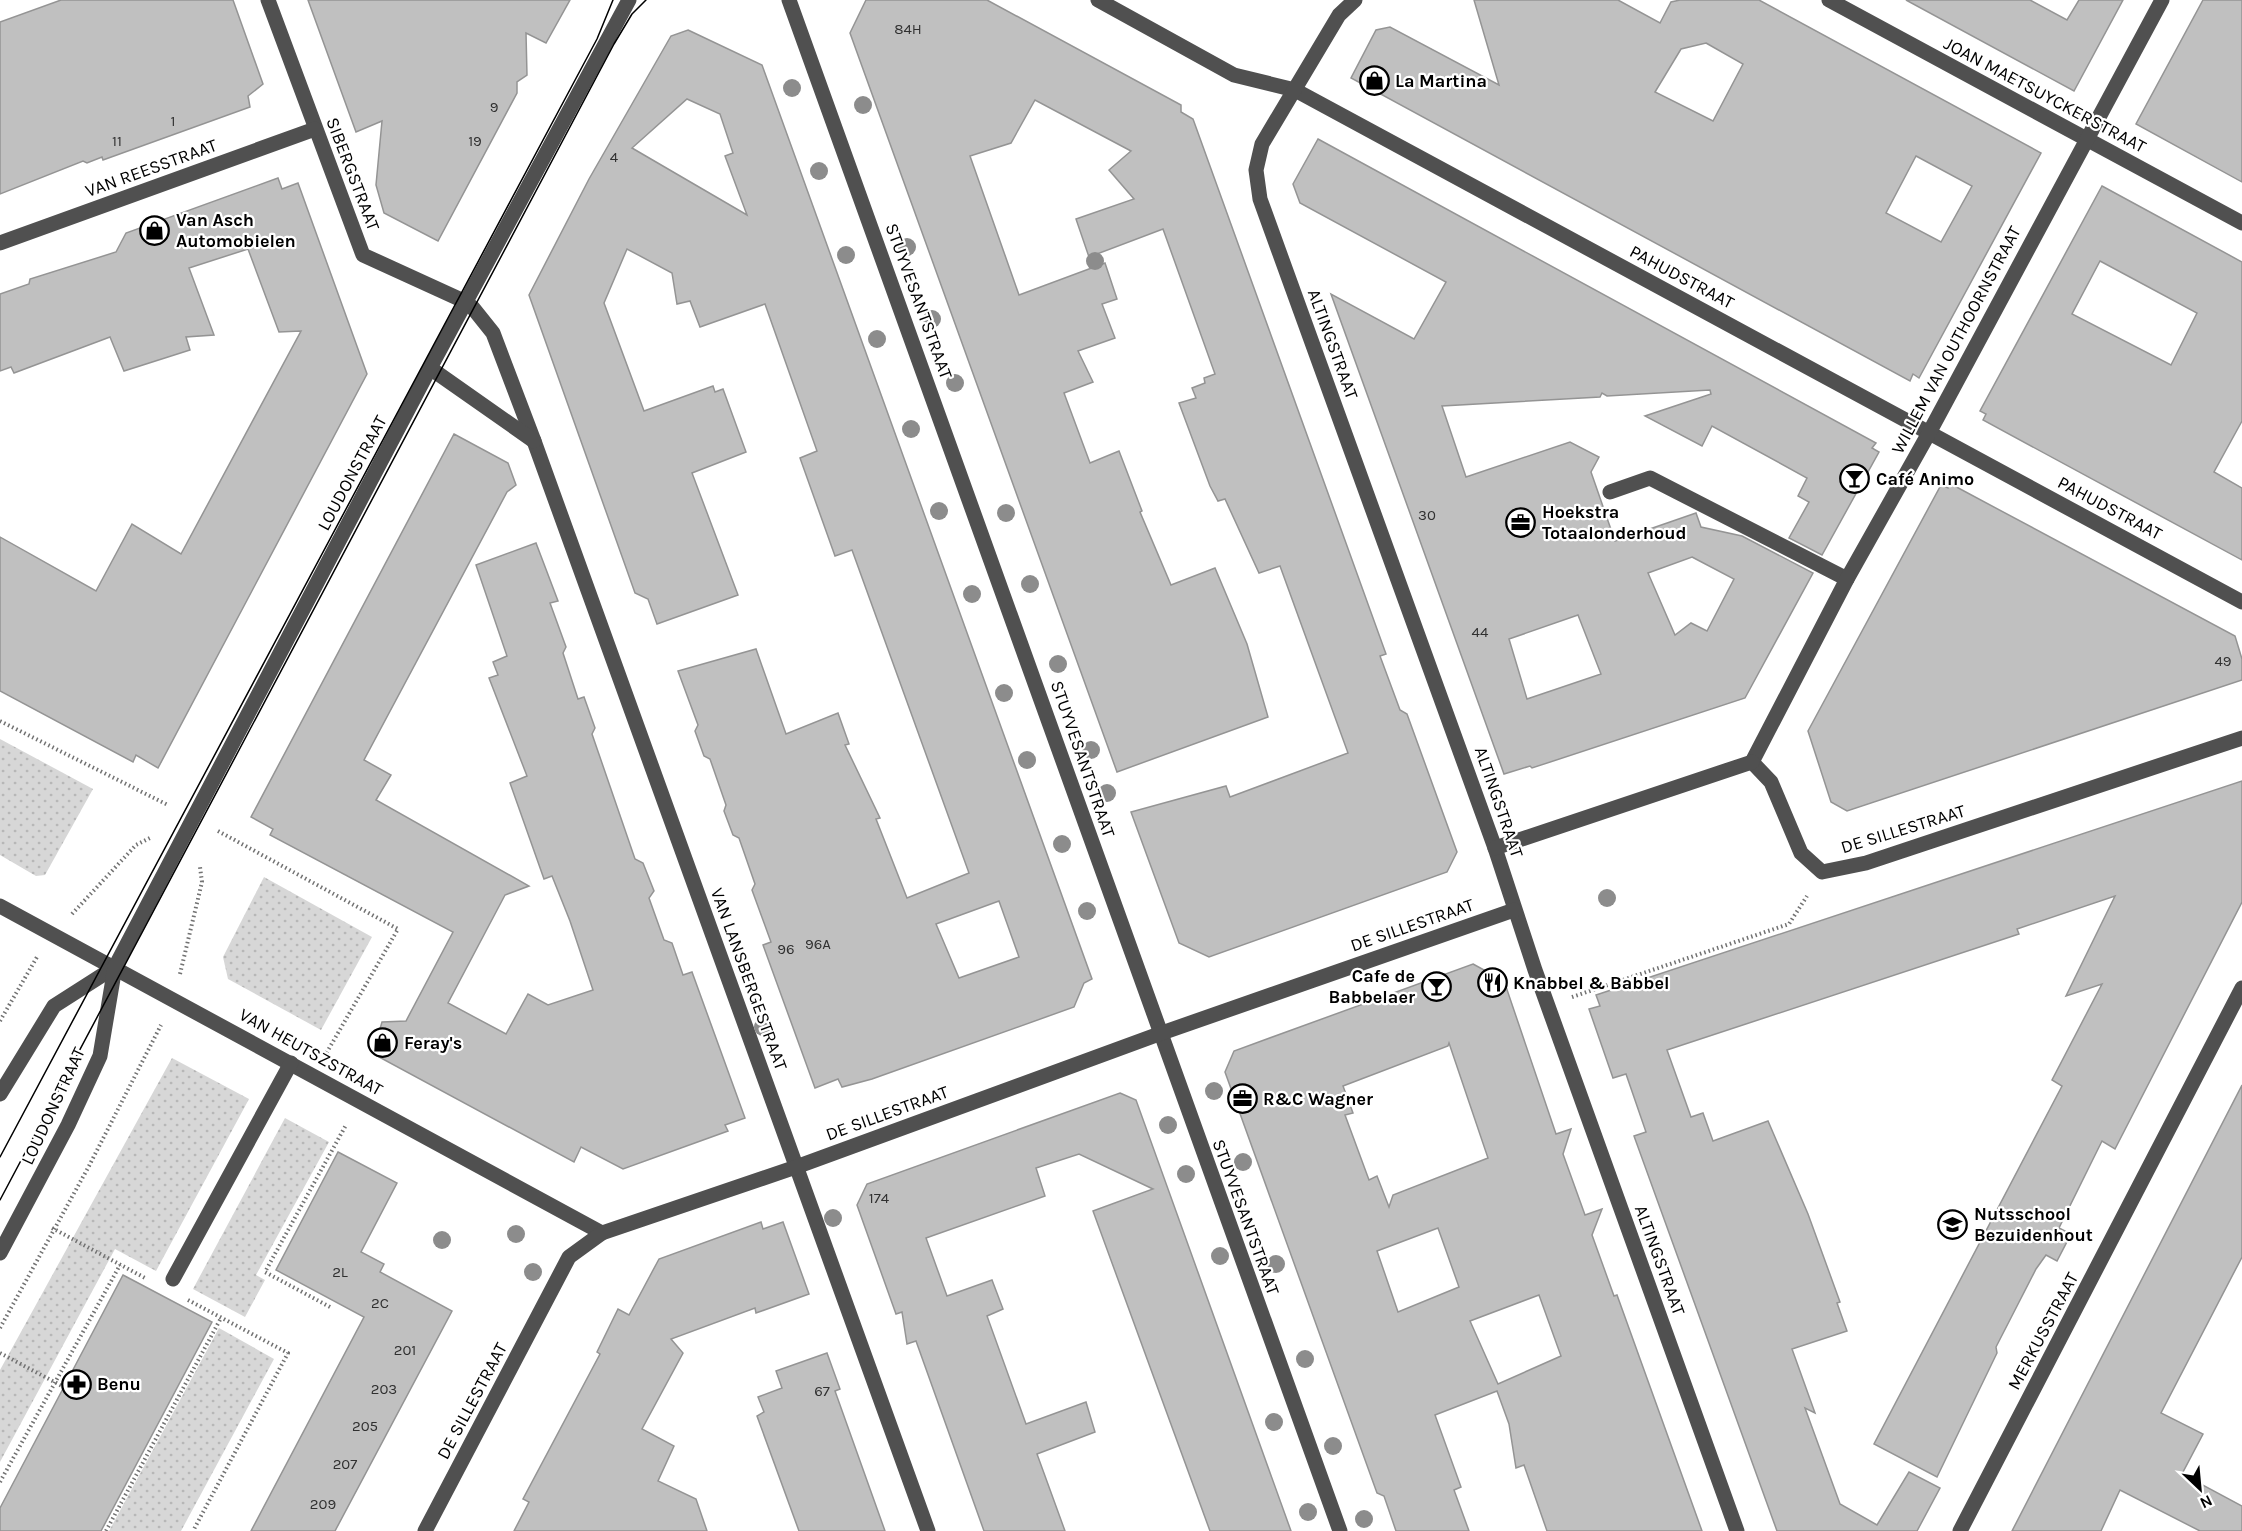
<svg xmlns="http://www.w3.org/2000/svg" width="2242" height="1531" font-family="Karla,sans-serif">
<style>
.grass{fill:url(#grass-dots)}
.building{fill:#c0c0c0;stroke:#949494;stroke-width:1.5;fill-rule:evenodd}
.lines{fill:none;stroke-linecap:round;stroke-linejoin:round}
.path{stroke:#727272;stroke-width:4;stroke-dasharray:1.5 3;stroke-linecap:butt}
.minor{stroke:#505050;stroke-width:15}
.tram{stroke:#000;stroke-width:1.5}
.tree{fill:#8c8c8c}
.labels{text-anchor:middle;stroke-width:4.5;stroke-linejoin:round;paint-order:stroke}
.number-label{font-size:15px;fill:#303030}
.poi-label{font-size:18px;font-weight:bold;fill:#000;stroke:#fff;text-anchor:start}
.street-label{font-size:18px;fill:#000;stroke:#fff}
</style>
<defs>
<pattern id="grass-dots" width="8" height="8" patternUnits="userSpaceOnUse" patternTransform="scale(1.5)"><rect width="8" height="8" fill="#d7d7d7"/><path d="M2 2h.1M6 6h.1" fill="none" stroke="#b7b7b7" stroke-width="1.8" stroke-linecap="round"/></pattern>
</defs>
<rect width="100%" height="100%" fill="#fff"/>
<!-- grass -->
<g class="grass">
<path d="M0 739 93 789 45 875 36 876 0 855Z"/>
<path d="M264 877 372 937 321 1030 228 979 223 957Z"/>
<path d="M172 1058 249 1099 156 1271 115 1249 0 1462V1370Z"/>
<path d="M285 1118 329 1142 256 1275 265 1280 245 1317 193 1289Z"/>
<path d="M219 1328 274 1359 181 1531H109Z"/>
</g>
<!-- building -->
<g class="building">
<path d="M61 0H233L263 84 248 96 250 107 103 160 102 157 87 163 83 161 0 194V22Z"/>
<path d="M308 0H570L546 43 526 33 527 75 517 82V93L438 241 384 213 376 185 382 121 356 132Z"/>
<path d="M866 0H987L1181 105V112L1193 119 1386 654 1380 656 1400 710 1407 714 1457 852 1447 872 1209 957 1179 943 1131 812 1226 786 1230 797 1348 753 1280 566 1259 573 1225 499 1218 501 1210 486 1179 403 1196 398 1192 388 1205 383 1204 378 1215 374 1163 229 1089 257 1076 219 1134 199 1109 170 1131 151 1035 100 1011 143 970 156 1019 295 1105 263 1117 299 1102 304 1115 338 1078 351 1093 382 1064 393 1090 463 1119 451 1142 511 1140 512 1171 585 1215 568 1247 644 1268 717 1117 772 850 33Z"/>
<path d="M1474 0H1618L1660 23 1671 2 1680 0H1759L2041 153 1919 378 1913 374 1910 381 1351 78 1376 30 1390 27 1499 85ZM1706 43 1743 64 1713 121 1655 92 1681 49ZM1916 156 1972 186 1941 242 1886 213Z"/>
<path d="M1906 0H2030L2067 20 2079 0H2123L2074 91Z"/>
<path d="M2203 0H2242V182L2136 124Z"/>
<path d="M688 30 762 65 1092 979 1084 983 1074 1007 872 1079 842 1087 838 1079 815 1088 763 945 771 942 752 890 755 884 739 838 733 835 724 811 726 805 710 759 704 756 695 731 698 725 678 671 756 649 786 734 838 713 849 744 845 745 880 818 876 819 907 898 969 873 852 550 835 556 800 458 817 451 765 304 700 327 690 301 677 304 672 273 627 249 604 303 644 411 713 386 715 392 723 389 746 452 692 473 738 595 657 624 648 599 635 593 529 295 589 179 671 36ZM687 99 720 114 733 153 725 156 747 215 632 148ZM999 901 1019 957 959 978 936 924Z"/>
<path d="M1318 139 1876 443 1872 448 1879 452 1822 555 1789 538 1809 502 1798 496 1807 478 1712 426 1702 446 1645 416 1711 394 1710 390 1607 396 1602 393 1600 397 1442 406 1466 477 1570 442 1599 457 1591 472 1615 541 1696 513 1701 527 1742 536 1813 573 1745 698 1532 768 1530 766 1504 774 1331 294 1414 339 1446 282 1300 203 1293 184ZM1692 557 1734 579 1707 631 1691 623 1675 635 1648 573ZM1578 615 1601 674 1527 699 1509 639Z"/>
<path d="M278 178 282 189 298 183 367 374 158 768 136 755 133 762 0 691V537L96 591 132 524 181 554 301 331 279 332 248 249 189 268 214 335 186 337 190 350 124 371 110 337 14 373 11 367 0 371V294L29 284 30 279 116 252 126 233Z"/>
<path d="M2102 186 2242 262V421L2214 472 2242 488V560L1983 420 1986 414 1980 411ZM2100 261 2197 313 2171 365 2072 314Z"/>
<path d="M454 434 508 463 516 485 507 492 364 760 391 775 376 800 529 886 505 895 448 1003 506 1034 528 994 548 1005 593 990 570 921 552 876 544 879 510 783 527 776 489 678 498 675 493 662 507 656 476 565 536 543 558 601 550 603 566 647 563 653 578 699 584 697 595 728 592 734 635 859 643 863 654 891 649 898 664 940 672 943 683 975 692 972 745 1118 725 1125 728 1131 623 1169 581 1147 574 1162 379 1057 375 1046 382 1022 406 1021 453 932 270 835 273 829 251 817Z"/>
<path d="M1949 483 2235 636 2242 659V680L1847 811 1831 802 1808 731 1941 485 1948 488Z"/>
<path d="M2242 781V902L2115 1149 2102 1141 2059 1228 2071 1234 2057 1261 2046 1255 2036 1269 1996 1347 1997 1353 1937 1477 1874 1444 2062 1086 2052 1080 2102 984 2066 996 2115 896 2017 929 2019 934 1667 1050 1691 1117 1703 1113 1713 1141 1768 1121 1808 1214 1840 1302 1837 1303 1847 1331 1792 1349 1815 1413 1805 1408 1840 1504 1877 1525 1909 1472 1940 1488 1917 1531H1777L1634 1136 1646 1132 1626 1074 1613 1078 1589 1009 1600 1006 1596 995Z"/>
<path d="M1473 964 1493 975 1501 972 1556 1134 1571 1129 1563 1154 1585 1215 1602 1209 1592 1235 1614 1296 1617 1295 1702 1531H1547L1524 1465 1516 1468 1509 1424 1497 1391 1435 1415 1461 1487 1454 1490 1469 1531H1396L1384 1496 1377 1493 1225 1072 1234 1051ZM1449 1043 1488 1158 1393 1195 1389 1207 1377 1176 1369 1180 1345 1115 1353 1113 1343 1086 1448 1046ZM1438 1228 1459 1287 1398 1312 1377 1251ZM1539 1295 1561 1356 1498 1384 1470 1321Z"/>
<path d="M2242 1085V1257L2161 1413 2203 1434 2182 1474 2242 1506V1531H2200L2120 1490 2101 1531H2012Z"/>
<path d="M1120 1093 1136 1100 1291 1531H1210L1093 1211 1153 1189 1079 1154 1036 1168 1045 1196 926 1238 947 1296 992 1280 1003 1309 987 1316 1026 1424 1086 1402 1095 1432 1037 1454 1065 1531H984L916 1341 907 1344 902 1312 896 1314 857 1205 867 1184Z"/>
<path d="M338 1152 397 1183 361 1252 384 1264 380 1272 452 1311 335 1531H251L364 1317 276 1270Z"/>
<path d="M761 1222 763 1229 783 1222 809 1294 756 1313 755 1308 671 1339 683 1353 642 1429 674 1446 658 1481 696 1499 707 1531H514L529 1502 523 1499 600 1354 597 1352 618 1309 629 1315 659 1259Z"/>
<path d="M123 1275 212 1322 101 1531H0V1508Z"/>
<path d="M827 1353 840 1389 835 1391 885 1531H799L757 1416 764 1412 758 1397 782 1388 776 1371Z"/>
</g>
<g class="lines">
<!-- path -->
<g class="path">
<path d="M0 721 168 805"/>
<path d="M218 831 398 929 327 1052"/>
<path d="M72 914 136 845 150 838"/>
<path d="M180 974 202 882 200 867"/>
<path d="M1572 997 1789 924 1807 896"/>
<path d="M0 1021 37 957"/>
<path d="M52 1228 147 1279"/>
<path d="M188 1300 288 1353 193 1531"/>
<path d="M330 1307 265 1272 346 1125"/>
<path d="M0 1328 89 1166 161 1025"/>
<path d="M0 1353 62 1386"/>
<path d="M0 1482 120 1265"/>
<path d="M106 1531 221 1318"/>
</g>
<!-- minor -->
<g class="minor">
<path d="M268 0 363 255 466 302 473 308 493 333 534 441 928 1531"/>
<path d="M789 0 1340 1531"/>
<path d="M1098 0 1234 75 1295 90 2242 602"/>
<path d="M1355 0 1339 15 1262 144 1256 170 1260 199 1495 848 1535 970 1737 1531"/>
<path d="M1829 0 2242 223"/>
<path d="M0 243 315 129"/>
<path d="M430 368 534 441"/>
<path d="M1610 492 1650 478 1847 579"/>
<path d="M1752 762 1847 579 1929 433 2162 0"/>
<path d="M1752 762 1771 782 1801 853 1822 872 1866 863 2242 738"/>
<path d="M1495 848 1752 762"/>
<path d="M0 906 602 1233"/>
<path d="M0 1094 54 1006 115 967"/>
<path d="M0 1253 68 1125 100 1056 115 967 430 368 629 0"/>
<path d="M173 1279 291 1063"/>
<path d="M425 1531 569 1257 602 1233 796 1167 1159 1034 1514 910"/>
<path d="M1960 1531 2242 988"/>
</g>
<!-- tram -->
<g class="tram">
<path d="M0 1157 597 39 613 0"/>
<path d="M0 1200 614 44 632 14 646 0"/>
</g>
</g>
<!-- trees -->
<g class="tree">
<circle cx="792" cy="88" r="9"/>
<circle cx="863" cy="105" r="9"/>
<circle cx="819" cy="171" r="9"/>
<circle cx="907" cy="247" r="9"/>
<circle cx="846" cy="255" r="9"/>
<circle cx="1095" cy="261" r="9"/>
<circle cx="932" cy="319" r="9"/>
<circle cx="877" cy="339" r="9"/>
<circle cx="955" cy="383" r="9"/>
<circle cx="911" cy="429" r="9"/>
<circle cx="939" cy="511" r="9"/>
<circle cx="1006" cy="513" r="9"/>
<circle cx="1030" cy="584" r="9"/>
<circle cx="972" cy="594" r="9"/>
<circle cx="1058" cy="664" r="9"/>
<circle cx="1004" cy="693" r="9"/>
<circle cx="1091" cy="750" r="9"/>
<circle cx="1027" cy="760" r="9"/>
<circle cx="1107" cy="793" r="9"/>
<circle cx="1062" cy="844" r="9"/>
<circle cx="1607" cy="898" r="9"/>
<circle cx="1087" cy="911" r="9"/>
<circle cx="763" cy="1027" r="9"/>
<circle cx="1214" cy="1091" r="9"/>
<circle cx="1168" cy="1125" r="9"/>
<circle cx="1243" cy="1162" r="9"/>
<circle cx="1186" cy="1174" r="9"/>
<circle cx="833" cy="1218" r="9"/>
<circle cx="516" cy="1234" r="9"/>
<circle cx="442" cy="1240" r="9"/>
<circle cx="1220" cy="1256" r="9"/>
<circle cx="1276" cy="1264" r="9"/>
<circle cx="533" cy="1272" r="9"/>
<circle cx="1305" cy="1359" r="9"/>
<circle cx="1274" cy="1422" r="9"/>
<circle cx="1333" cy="1446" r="9"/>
<circle cx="1308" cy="1512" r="9"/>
<circle cx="1364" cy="1519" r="9"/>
</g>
<!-- icons -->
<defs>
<symbol id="shop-ring" viewBox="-11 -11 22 22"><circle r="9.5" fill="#fff" stroke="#000" stroke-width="1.5"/><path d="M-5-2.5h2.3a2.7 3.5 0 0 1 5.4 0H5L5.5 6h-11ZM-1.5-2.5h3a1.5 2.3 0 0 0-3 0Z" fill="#000"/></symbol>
<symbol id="bar-ring" viewBox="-11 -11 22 22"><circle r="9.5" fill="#fff" stroke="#000" stroke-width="1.5"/><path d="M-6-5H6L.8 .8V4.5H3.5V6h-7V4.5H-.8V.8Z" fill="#000"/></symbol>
<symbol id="office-ring" viewBox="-11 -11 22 22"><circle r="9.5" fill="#fff" stroke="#000" stroke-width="1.5"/><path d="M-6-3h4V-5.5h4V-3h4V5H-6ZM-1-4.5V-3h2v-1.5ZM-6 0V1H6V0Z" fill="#000"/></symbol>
<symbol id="restaurant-ring" viewBox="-11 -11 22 22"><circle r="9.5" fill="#fff" stroke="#000" stroke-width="1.5"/><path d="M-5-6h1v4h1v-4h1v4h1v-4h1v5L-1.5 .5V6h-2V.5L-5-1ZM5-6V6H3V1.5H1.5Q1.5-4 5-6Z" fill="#000"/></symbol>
<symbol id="school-ring" viewBox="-11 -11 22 22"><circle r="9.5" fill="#fff" stroke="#000" stroke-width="1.5"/><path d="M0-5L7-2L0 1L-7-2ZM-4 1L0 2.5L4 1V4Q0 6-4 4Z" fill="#000"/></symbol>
<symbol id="pharmacy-ring" viewBox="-11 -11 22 22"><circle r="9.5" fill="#fff" stroke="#000" stroke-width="1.5"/><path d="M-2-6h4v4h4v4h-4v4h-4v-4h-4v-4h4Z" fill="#000"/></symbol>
</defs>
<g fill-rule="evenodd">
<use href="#shop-ring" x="1358" y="64" width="33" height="33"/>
<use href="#shop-ring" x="138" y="214" width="33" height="33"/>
<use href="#bar-ring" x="1838" y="462" width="33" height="33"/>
<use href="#office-ring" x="1504" y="506" width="33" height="33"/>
<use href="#restaurant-ring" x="1476" y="966" width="33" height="33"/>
<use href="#bar-ring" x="1420" y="970" width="33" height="33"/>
<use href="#shop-ring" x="366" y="1026" width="33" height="33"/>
<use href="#office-ring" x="1226" y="1082" width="33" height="33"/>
<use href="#school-ring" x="1936" y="1208" width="33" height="33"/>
<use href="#pharmacy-ring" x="60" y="1368" width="33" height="33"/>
</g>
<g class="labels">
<!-- number labels -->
<g class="number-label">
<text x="908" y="34">84H</text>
<text x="494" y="112">9</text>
<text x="173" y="126">1</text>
<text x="117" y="146">11</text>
<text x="475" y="146">19</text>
<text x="614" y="162">4</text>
<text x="1427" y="520">30</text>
<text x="1480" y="637">44</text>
<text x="2223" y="666">49</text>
<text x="818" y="949">96A</text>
<text x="786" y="954">96</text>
<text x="879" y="1203">174</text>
<text x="340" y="1277">2L</text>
<text x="380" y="1308">2C</text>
<text x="405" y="1355">201</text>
<text x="384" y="1394">203</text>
<text x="822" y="1396">67</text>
<text x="365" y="1431">205</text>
<text x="345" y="1469">207</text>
<text x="323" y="1509">209</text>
</g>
<!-- poi labels -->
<g class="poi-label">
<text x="1395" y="87">La Martina</text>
<text x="176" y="226">Van Asch<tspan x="176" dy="21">Automobielen</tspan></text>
<text x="1876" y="485">Café Animo</text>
<text x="1542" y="518">Hoekstra<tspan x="1542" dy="21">Totaalonderhoud</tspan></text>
<text x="1415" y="982" text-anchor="end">Cafe de<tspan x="1415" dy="21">Babbelaer</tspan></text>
<text x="1513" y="989">Knabbel &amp; Babbel</text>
<text x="404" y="1049">Feray's</text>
<text x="1263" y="1105">R&amp;C Wagner</text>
<text x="1974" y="1220">Nutsschool<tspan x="1974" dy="21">Bezuidenhout</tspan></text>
<text x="97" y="1390">Benu</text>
</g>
<!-- street labels -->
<g class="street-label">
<text transform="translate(2045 95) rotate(28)" y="6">JOAN MAETSUYCKERSTRAAT</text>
<text transform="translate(151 168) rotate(-20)" y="6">VAN REESSTRAAT</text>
<text transform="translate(353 174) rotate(69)" y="6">SIBERGSTRAAT</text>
<text transform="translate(1682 277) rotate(28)" y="6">PAHUDSTRAAT</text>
<text transform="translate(919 301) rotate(70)" y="6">STUYVESANTSTRAAT</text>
<text transform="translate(1956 340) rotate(-62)" y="6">WILLEM VAN OUTHOORNSTRAAT</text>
<text transform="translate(1333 344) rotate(70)" y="6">ALTINGSTRAAT</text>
<text transform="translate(352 473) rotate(-62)" y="6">LOUDONSTRAAT</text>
<text transform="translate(2110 508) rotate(28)" y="6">PAHUDSTRAAT</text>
<text transform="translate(1083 759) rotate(71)" y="6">STUYVESANTSTRAAT</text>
<text transform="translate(1499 802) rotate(71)" y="6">ALTINGSTRAAT</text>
<text transform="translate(1903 829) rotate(-17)" y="6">DE SILLESTRAAT</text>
<text transform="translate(1412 925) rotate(-19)" y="6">DE SILLESTRAAT</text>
<text transform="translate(749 979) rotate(70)" y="6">VAN LANSBERGESTRAAT</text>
<text transform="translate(311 1052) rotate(29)" y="6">VAN HEUTSZSTRAAT</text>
<text transform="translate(53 1106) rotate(-65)" y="6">LOUDONSTRAAT</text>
<text transform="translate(887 1113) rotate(-20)" y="6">DE SILLESTRAAT</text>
<text transform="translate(1246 1217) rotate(70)" y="6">STUYVESANTSTRAAT</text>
<text transform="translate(1660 1260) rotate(70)" y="6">ALTINGSTRAAT</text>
<text transform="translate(2043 1331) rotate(-62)" y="6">MERKUSSTRAAT</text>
<text transform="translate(472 1401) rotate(-62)" y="6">DE SILLESTRAAT</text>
</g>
</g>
<!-- north arrow -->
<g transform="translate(2200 1489) rotate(154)" stroke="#ffffff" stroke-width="4.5" paint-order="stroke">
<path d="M0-4.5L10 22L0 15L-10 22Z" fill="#000000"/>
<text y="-9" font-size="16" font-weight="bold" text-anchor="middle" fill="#000000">N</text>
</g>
</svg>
